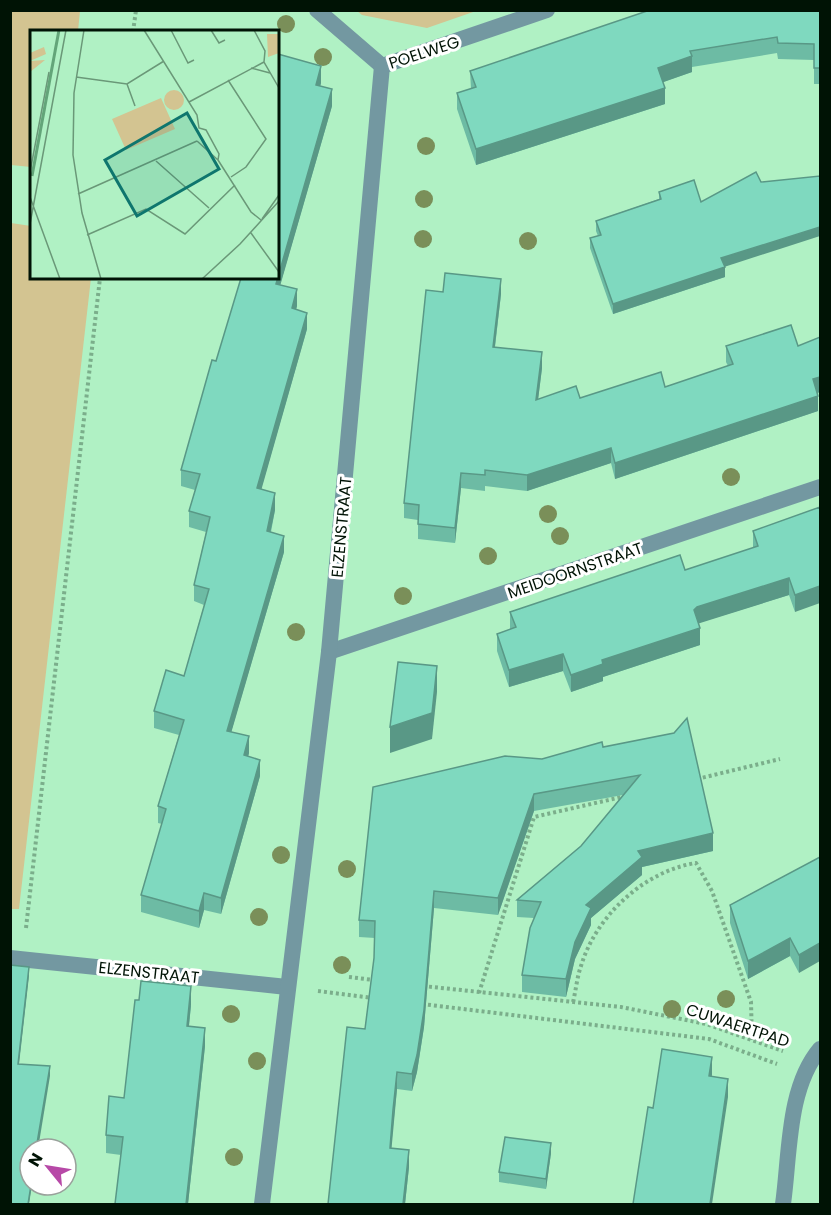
<svg xmlns="http://www.w3.org/2000/svg" width="831" height="1215" font-family="Poppins,sans-serif">
<style>
.green{fill:#d3c491}
.lines{fill:none;stroke-linecap:round;stroke-linejoin:round}
.path{stroke:#7bae8b;stroke-width:4;stroke-dasharray:3 3;stroke-linecap:butt}
.service{stroke:#7398a1;stroke-width:16}
.minor{stroke:#7398a1;stroke-width:16}
.tree{fill:#7a8f59}
.wall{fill:#6dbba4}
.shaded-wall{fill:#599886}
.building{fill:#7fd9bf;stroke:#599886;stroke-width:1.5}
.labels{text-anchor:middle;stroke-width:6;stroke-linejoin:round;paint-order:stroke}
.street-label{font-size:16px;fill:#001305;stroke:#fff}
.inset-river{fill:none;stroke:#63a579;stroke-width:3}
.inset-road{fill:none;stroke:#6a9878;stroke-width:1.5}
.view{fill:#0f766e;fill-opacity:0.15;stroke:#0f766e;stroke-width:3}
.inset-edge{fill:none;stroke:#001305;stroke-width:3}
</style>
<rect width="100%" height="100%" fill="#b0f1c4"/>
<!-- green -->
<g class="green">
<path d="M10 11H80L78 31 32 32 31 167 11 165Z"/>
<path d="M357 11H476L427 28 362 15Z"/>
<path d="M11 223 31 226 32 278H91L19 909H10Z"/>
</g>
<g class="lines">
<!-- path -->
<g class="path">
<path d="M133 32 136 10"/>
<path d="M697 779 780 759"/>
<path d="M26 928 100 278"/>
<path d="M349 977 374 980"/>
<path d="M423 986 621 1007 706 1024 783 1051"/>
<path d="M318 991 373 998"/>
<path d="M479 993 534 817 626 796"/>
<path d="M573 1002C576 990 577 977 581 966 596 916 644 871 696 863L712 891 751 1002 752 1040"/>
<path d="M422 1004 709 1039 777 1064"/>
</g>
<!-- service -->
<path class="service" d="M10 958 287 987"/>
<!-- minor -->
<g class="minor">
<path d="M317 10 382 66"/>
<path d="M382 66 547 10"/>
<path d="M329 652 820 487"/>
<path d="M262 1204 329 652 382 66"/>
<path d="M783 1204C790 1155 787 1088 820 1049"/>
</g>
</g>
<!-- trees -->
<g class="tree">
<circle cx="286" cy="24" r="9"/>
<circle cx="323" cy="57" r="9"/>
<circle cx="426" cy="146" r="9"/>
<circle cx="424" cy="199" r="9"/>
<circle cx="423" cy="239" r="9"/>
<circle cx="528" cy="241" r="9"/>
<circle cx="731" cy="477" r="9"/>
<circle cx="548" cy="514" r="9"/>
<circle cx="560" cy="536" r="9"/>
<circle cx="488" cy="556" r="9"/>
<circle cx="403" cy="596" r="9"/>
<circle cx="296" cy="632" r="9"/>
<circle cx="281" cy="855" r="9"/>
<circle cx="347" cy="869" r="9"/>
<circle cx="259" cy="917" r="9"/>
<circle cx="342" cy="965" r="9"/>
<circle cx="726" cy="999" r="9"/>
<circle cx="672" cy="1009" r="9"/>
<circle cx="231" cy="1014" r="9"/>
<circle cx="257" cy="1061" r="9"/>
<circle cx="234" cy="1157" r="9"/>
</g>
<!-- wall -->
<g class="wall">
<path d="M820 10V84H814V60L778 59 777 53 692 67V72L663 82 665 104 476 165 457 109V93L471 89 470 71Z"/>
<path d="M278 54 321 83 320 86 332 106 280 285 297 306 296 309 307 329 261 489 275 510 271 532 284 552 231 732 249 753 248 756 260 776 221 914 204 910 199 928 141 912V895L162 824 158 823V806L179 735 154 728V711L184 676 204 605 194 601V585L206 532 189 527V511L195 490 181 486V470L278 278Z"/>
<path d="M659 192 724 267 725 277 613 314 590 248V238L598 236 596 231V221L659 199Z"/>
<path d="M443 292 501 294 495 347 542 368 538 400 580 398 665 387 728 366 726 362V346H798L818 393V411L615 479 611 463 527 491 485 486V491L461 488 455 543 418 539V520L404 518V503Z"/>
<path d="M820 507 795 612 789 595 698 623 700 645 603 677V681L571 692 563 671 509 687 497 651V634L510 629V612L685 570 753 548V531Z"/>
<path d="M674 733 713 851 642 867V875L591 918V925L575 959 566 997 522 992V975L534 918 517 917V900L581 846 623 795 534 811 498 915 434 908 424 1027 417 1072 412 1091 397 1089 393 1127 391 1148 409 1167 405 1204H328L365 1029 374 958 375 938 359 937V920L542 759Z"/>
<path d="M820 857 799 973 790 956 748 979 730 923V905Z"/>
<path d="M191 1005 189 1026 205 1046 188 1204H115L121 1155 106 1153V1135L124 1098Z"/>
<path d="M551 1153 546 1189 499 1182V1172Z"/>
</g>
<!-- shaded-wall -->
<g class="shaded-wall">
<path d="M692 56V72L658 84V68Z"/>
<path d="M321 66V83L316 102V85Z"/>
<path d="M665 88V104L476 165V149Z"/>
<path d="M332 89V106L276 300V284Z"/>
<path d="M820 227V236L721 268V258Z"/>
<path d="M725 267V277L613 314V304Z"/>
<path d="M501 279V294L493 362V347Z"/>
<path d="M297 289V306L292 324V308Z"/>
<path d="M307 313V329L257 505V488Z"/>
<path d="M542 352V368L536 416V400Z"/>
<path d="M820 377V392L813 395V379Z"/>
<path d="M818 396V411L615 479V463Z"/>
<path d="M611 448V463L527 491V475Z"/>
<path d="M461 473V488L455 543V528Z"/>
<path d="M275 493V510L267 548V531Z"/>
<path d="M284 536V552L227 747V731Z"/>
<path d="M789 578V595L697 624 694 610 697 607Z"/>
<path d="M820 586V603L795 612V595Z"/>
<path d="M700 628V645L603 677V681L571 692V675L602 660Z"/>
<path d="M563 654V671L509 687V670Z"/>
<path d="M437 666V692L432 739 390 753V727Z"/>
<path d="M249 736V753L244 772V755Z"/>
<path d="M260 760V776L221 914V898Z"/>
<path d="M534 794V811L498 915V898Z"/>
<path d="M713 833V851L642 867V875L591 918V925L575 959 566 997V979L575 942 586 905 638 851Z"/>
<path d="M434 891V908L424 1027 417 1072 412 1091V1074Z"/>
<path d="M204 893V910L199 928V911Z"/>
<path d="M790 938V956L748 979V961Z"/>
<path d="M820 943V961L799 973V955Z"/>
<path d="M29 967V976L18 1073V1064Z"/>
<path d="M191 986V1005L187 1044V1026Z"/>
<path d="M205 1028V1046L188 1204H186Z"/>
<path d="M712 1057V1075L709 1094V1076Z"/>
<path d="M50 1066V1076L38 1149H36Z"/>
<path d="M397 1072V1089L390 1165V1148Z"/>
<path d="M728 1079V1097L712 1204H710Z"/>
<path d="M551 1143V1153L546 1189V1179Z"/>
<path d="M409 1150V1167L405 1204H403Z"/>
<path d="M31 1185H32L29 1204H28Z"/>
</g>
<!-- building -->
<g class="building">
<path d="M650 10H820V68H814V44L778 43 777 37 690 51 692 56 658 68 665 88 476 149 457 93 476 87 470 71Z"/>
<path d="M278 54 321 66 316 85 332 89 276 284 297 289 292 308 307 313 257 488 275 493 267 531 284 536 227 731 249 736 244 755 260 760 221 898 204 893 199 911 141 895 166 809 158 806 184 720 154 711 166 670 184 676 209 589 194 585 210 517 189 511 200 474 181 470 212 360 216 361 241 278H278Z"/>
<path d="M756 172 761 182 820 176V227L721 258 725 267 613 304 590 238 601 235 596 221 661 199 659 192 694 180 701 202Z"/>
<path d="M445 273 501 279 493 347 542 352 536 400 576 386 580 398 661 372 665 387 733 364 726 346 791 325 798 346 820 337V377L813 379 818 396 615 463 611 448 527 475 485 470V475L461 473 455 528 418 524 419 505 404 503 426 290 443 292Z"/>
<path d="M820 507V586L795 595 789 578 697 607 694 610 700 628 602 660 603 664 571 675 563 654 509 670 497 634 516 627 510 612 680 555 685 570 758 546 753 531Z"/>
<path d="M398 662 437 666 432 713 390 727Z"/>
<path d="M687 718 713 833 638 851 642 857 586 905 591 908 575 942 566 979 522 975 530 928 541 902 517 900 581 846 640 775 534 794 498 898 434 891 424 1010 417 1055 412 1074 397 1072 393 1110 390 1148 409 1150 403 1204H328L347 1027 365 1029 374 958 375 921 359 920 373 787 505 756 542 759 602 742 603 747 674 733Z"/>
<path d="M820 857V943L799 955 790 938 748 961 730 905Z"/>
<path d="M10 965 29 967 18 1064 50 1066 36 1149H30L31 1185 28 1204H10Z"/>
<path d="M141 981 191 986 187 1026 205 1028 186 1204H115L123 1137 106 1135 109 1096 124 1098 135 1000H139Z"/>
<path d="M662 1049 712 1057 709 1076 728 1079 710 1204H633L648 1107 653 1108Z"/>
<path d="M505 1137 551 1143 546 1179 499 1172Z"/>
</g>
<g class="labels">
<!-- street labels -->
<g class="street-label">
<text transform="translate(424 52) rotate(-18)" y="6">POELWEG</text>
<text transform="translate(341 527) rotate(-85)" y="6">ELZENSTRAAT</text>
<text transform="translate(575 570) rotate(-19)" y="6">MEIDOORNSTRAAT</text>
<text transform="translate(149 972) rotate(6)" y="6">ELZENSTRAAT</text>
<text transform="translate(738 1025) rotate(18)" y="6">CUWAERTPAD</text>
</g>
</g>
<!-- overview -->
<g transform="translate(30 30)">
<rect width="249" height="249" fill="#b0f1c4"/>
<path d="M237 4H249V23L238 27ZM14 17 16 24 0 31 15 30 0 42V23ZM134 70a10 10 0 1 1 20 0a10 10 0 1 1-20 0ZM131 68 145 99 96 120 82 89Z" fill="#d3c491"/>
<path class="inset-river" d="M2 146 29 0"/>
<path class="inset-road" d="M54 0 44 63 43 125 52 183 71 249M114 0 167 85 169 98 176 100 189 124 188 130 221 182 231 190M141 0 158 33 164 30M181 0 189 13 195 10M224 0 235 21 234 32 249 58M221 38 240 43M46 47 97 54 134 31M198 50 236 109 216 137 201 147M97 54 105 76M159 72 234 32M167 111 188 130M126 131 179 178M0 142 19 42M48 164 167 111M0 167 30 249M232 189 249 165M0 194 36 0M221 203 249 242M57 205 116 179 155 204 205 155M172 249 210 214 249 171"/>
<path class="view" d="M157 83 189 139 107 186 75 130Z"/>
<rect width="249" height="249" class="inset-edge"/>
</g>
<!-- border -->
<rect width="831" height="1215" fill="none" stroke="#001305" stroke-width="24"/>
<!-- north arrow -->
<g transform="translate(48 1167) rotate(300)"><circle r="28" fill="#ffffff" stroke="#99a19b" stroke-width="1.5"/>
<path d="M0-4.5L10 22L0 15L-10 22Z" fill="#b749a7"/>
<text y="-9" font-size="16" font-weight="bold" text-anchor="middle" fill="#001305">N</text>
</g>
</svg>
